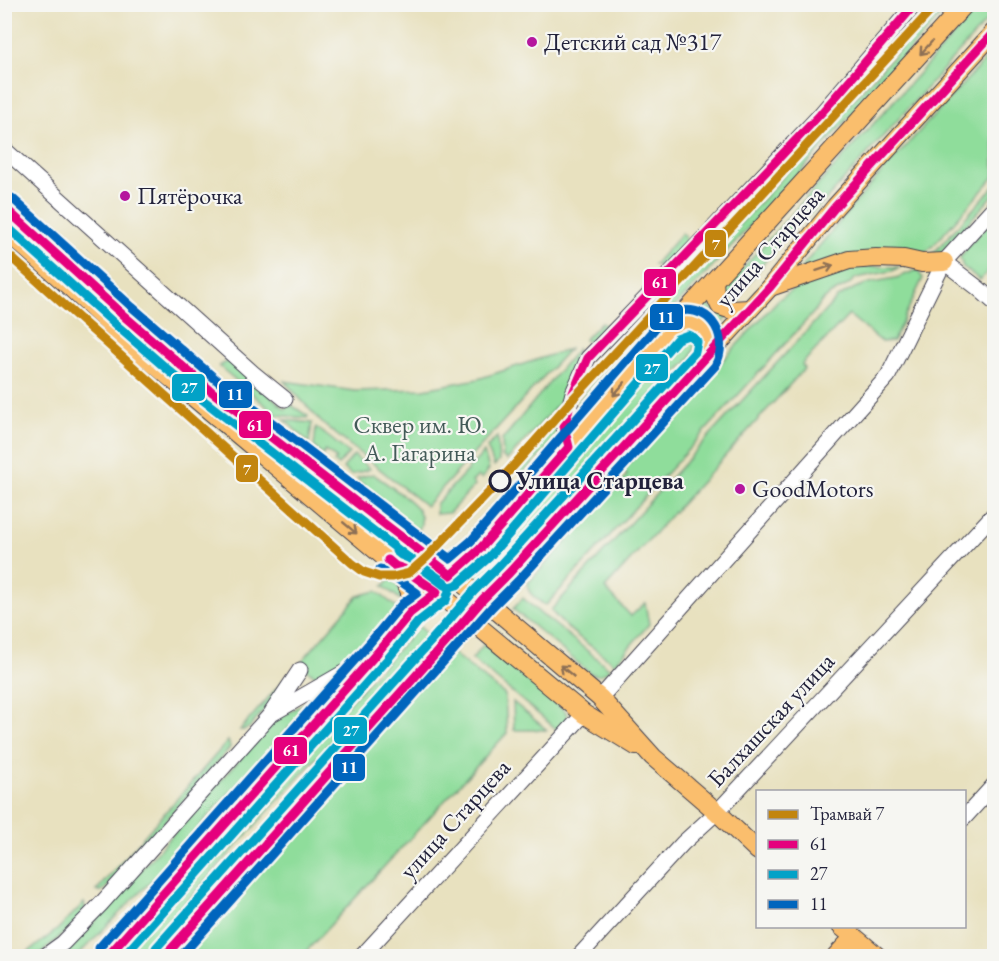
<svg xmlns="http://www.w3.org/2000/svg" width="999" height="961" font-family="'EB Garamond',serif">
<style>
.green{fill:#8fdd9b;stroke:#58806b;stroke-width:1.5}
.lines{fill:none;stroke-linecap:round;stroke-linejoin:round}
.minor-casing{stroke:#403f4f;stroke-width:17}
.major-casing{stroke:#403f4f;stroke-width:20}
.minor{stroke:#fff;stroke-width:15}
.major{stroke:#fabe6d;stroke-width:18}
.bus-1-casing{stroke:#f6f6f2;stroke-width:14}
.bus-2-casing{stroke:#f6f6f2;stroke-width:14}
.bus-3-casing{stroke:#f6f6f2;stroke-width:14}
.bus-1{stroke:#e5007d;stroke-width:9}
.bus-2{stroke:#02a2c7;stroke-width:9}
.bus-3{stroke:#0065bd;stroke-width:9}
.tram-1-casing{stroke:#f6f6f2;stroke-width:14}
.tram-1{stroke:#c2850f;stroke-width:9}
.oneway{stroke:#8e7054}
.poi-dot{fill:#b5179e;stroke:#f6f6f2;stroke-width:2}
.stop-dot{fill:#f6f6f2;stroke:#22223b;stroke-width:3}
.labels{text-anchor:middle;stroke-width:4.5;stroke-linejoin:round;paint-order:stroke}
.poi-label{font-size:24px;fill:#22223b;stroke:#f6f6f2;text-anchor:start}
.street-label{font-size:24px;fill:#22223b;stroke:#f6f6f2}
.park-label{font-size:24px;fill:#435a58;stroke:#f6f6f2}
.stop-label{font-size:24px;font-weight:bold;fill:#22223b;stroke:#f6f6f2;text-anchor:start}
.line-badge{stroke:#f6f6f2;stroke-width:2}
.badge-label{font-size:16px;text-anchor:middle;font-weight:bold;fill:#fff}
</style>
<rect width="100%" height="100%" fill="#f6f6f2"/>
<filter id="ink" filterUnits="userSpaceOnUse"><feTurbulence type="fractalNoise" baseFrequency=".0167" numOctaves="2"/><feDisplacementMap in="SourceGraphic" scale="12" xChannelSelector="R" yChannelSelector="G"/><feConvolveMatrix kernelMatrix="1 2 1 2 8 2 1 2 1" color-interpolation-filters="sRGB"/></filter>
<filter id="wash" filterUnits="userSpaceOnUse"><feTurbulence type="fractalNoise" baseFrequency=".008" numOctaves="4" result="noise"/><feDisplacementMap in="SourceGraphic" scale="24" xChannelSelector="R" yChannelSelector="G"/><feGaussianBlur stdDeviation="1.35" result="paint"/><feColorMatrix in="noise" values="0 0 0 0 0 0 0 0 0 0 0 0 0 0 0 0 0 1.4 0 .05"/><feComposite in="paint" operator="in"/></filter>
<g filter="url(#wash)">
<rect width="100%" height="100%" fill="#e8e1bf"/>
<!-- green -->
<g class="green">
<path d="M940 5H950L794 179 635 349 573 420 576 405 584 394Z"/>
<path d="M981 5H994V13L824 202 787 233 737 298 725 296 724 289 729 283Z"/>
<path d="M994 50V177L932 247 921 256 800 269 872 183Z"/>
<path d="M994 186V194L941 253 936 257H930Z"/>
<path d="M994 219V264L980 280 963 267 960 258 971 242Z"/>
<path d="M682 233 685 236 686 243 666 264 662 266 654 265Z"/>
<path d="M852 266 901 267 892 271 856 278 848 285 831 294 821 302 815 311 548 603 546 605 543 604C536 598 526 593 528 583L627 475 623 469 778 300 794 289 818 275Z"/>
<path d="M917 270 923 278 893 341 882 342 849 315 802 364 804 369 605 588 631 616 645 603 649 624 615 664C596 649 565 630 551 610L699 447 837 298 855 288 873 282 896 278Z"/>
<path d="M706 295C708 311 715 311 729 315L711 336 692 317Z"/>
<path d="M601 322 607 327 596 340 592 343 584 340Z"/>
<path d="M686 339 694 341C697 359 679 369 667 379L505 559 494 549 668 354 680 342Z"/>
<path d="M569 349 426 506 322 423 284 381 355 391 424 389 478 379Z"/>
<path d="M577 349V363L567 395 507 460 503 457 502 440Z"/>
<path d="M231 360 285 409 291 405 308 416 307 418 277 415 219 366Z"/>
<path d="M206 395 321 487 399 547 396 551 256 440Z"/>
<path d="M285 420 312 423 309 443Z"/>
<path d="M559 422C557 443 536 460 522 474L515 467Z"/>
<path d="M316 427 349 453 338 465 334 462 336 458 325 451 323 455 314 447Z"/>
<path d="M497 437 499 461 494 466 487 447Z"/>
<path d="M484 452 489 469 482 479 478 476 472 482 475 485 449 513 436 514V504Z"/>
<path d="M354 455 370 469 351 475 343 468Z"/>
<path d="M373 474C383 481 413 501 418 510 422 516 422 522 420 528L416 530C394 523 372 495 357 478Z"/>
<path d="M568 528 569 529 523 579 517 575 545 547Z"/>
<path d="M481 556 494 566 484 580 478 581 470 575 468 570Z"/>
<path d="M391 579C398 585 402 590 401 600L383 586Z"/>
<path d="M376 591 399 609 359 650 319 678 305 669 301 664 302 661 358 596Z"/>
<path d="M523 598 543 616 548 619 610 669C605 674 597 677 590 673L513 609Z"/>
<path d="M419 626 428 635 137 956H115L138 934Z"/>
<path d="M484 644 566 712C569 721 566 725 560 732L472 659Z"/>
<path d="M450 651 505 695 507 733 302 956H173Z"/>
<path d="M290 673 276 695 250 727 245 730H240Z"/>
<path d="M321 693 207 818 161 871 77 956H59L72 947 274 721Z"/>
<path d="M513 702 547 730H514Z"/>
<path d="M228 741 230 747 228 750 109 885C105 889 102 893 96 891Z"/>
<path d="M84 903C85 907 86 908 84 912 81 918 44 952 37 955 33 957 28 956 23 956L58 929Z"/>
</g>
</g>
<g filter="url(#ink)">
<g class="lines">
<defs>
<g id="minor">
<path d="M4 149 253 373 285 399"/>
<path d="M944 262 978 288 994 302"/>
<path d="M569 447 564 427 573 393 588 358 703 239 820 115 915 4"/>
<path d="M600 698 888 376 944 262 994 207"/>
<path d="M272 712 300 670"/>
<path d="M964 818 994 785"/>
<path d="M45 956 63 943 101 904 270 715 369 658"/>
<path d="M362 956 584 714"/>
<path d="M579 956 683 843 717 812 994 514"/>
</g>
<g id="major">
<path d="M4 207 46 246 124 316 211 391 483 599 600 698 653 757 717 812 758 851"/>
<path d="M4 229 70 287 129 343 395 566 404 569 437 592 584 714 636 746"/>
<path d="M714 281 715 295 720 306 732 310 749 309"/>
<path d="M770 287 849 260 876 258 904 259 922 263 944 262"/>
<path d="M670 329C675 327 680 323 685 323 697 322 709 331 709 344 709 348 707 354 706 358"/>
<path d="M396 567 410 591V613"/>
<path d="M841 926 877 956"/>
<path d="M108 956 377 653 410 613 437 592 451 575 480 549 670 329 965 4"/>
<path d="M165 956 447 641 483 599 509 573 770 287 835 207 994 32"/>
<path d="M836 956 854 937"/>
</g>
</defs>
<!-- minor casing -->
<use href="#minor" class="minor-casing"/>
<!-- major casing -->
<use href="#major" class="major-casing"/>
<!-- minor -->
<use href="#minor" class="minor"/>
<!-- major -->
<use href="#major" class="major"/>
<defs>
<g id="bus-1">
<path d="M4 207 124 316 211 391 451 575 480 549 569 447 564 427 573 393 588 358 820 115 915 4"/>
<path d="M108 956 377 653 410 613 437 592 404 569 395 566 388 560"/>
<path d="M165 956 447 641 483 599 509 573 770 287 835 207 994 32"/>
</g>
<g id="bus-2">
<path d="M4 224 116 325 203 400 444 585 450 587 457 585 489 557 677 339 688 335 694 338 697 342 695 352 500 565 474 591 438 633 156 948"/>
<path d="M124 956 386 661 418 622 446 600 449 591 448 587 444 582 411 559 401 555 396 551"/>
</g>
<g id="bus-3">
<path d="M12 198 132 307 219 382 450 559 471 541 663 319C668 316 674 313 680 311 713 305 730 340 715 366L518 581 492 607 181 956"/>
<path d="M99 948 368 645 402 604 417 593 399 580 388 576 380 569"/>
</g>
</defs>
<!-- bus-1 casing -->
<use href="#bus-1" class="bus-1-casing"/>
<!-- bus-2 casing -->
<use href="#bus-2" class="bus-2-casing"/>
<!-- bus-3 casing -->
<use href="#bus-3" class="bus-3-casing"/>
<!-- bus-1 -->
<use href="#bus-1" class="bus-1"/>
<!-- bus-2 -->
<use href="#bus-2" class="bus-2"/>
<!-- bus-3 -->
<use href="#bus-3" class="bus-3"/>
<defs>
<path id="tram-1" d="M4 251 352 563 364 572 379 577H393L409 573 427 557 500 481 571 401 937 4"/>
</defs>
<!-- tram-1 casing -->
<use href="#tram-1" class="tram-1-casing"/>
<!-- tram-1 -->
<use href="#tram-1" class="tram-1"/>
</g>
<!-- one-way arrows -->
<defs><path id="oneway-shaft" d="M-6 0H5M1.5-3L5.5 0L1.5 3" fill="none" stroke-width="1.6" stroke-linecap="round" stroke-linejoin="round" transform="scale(1.5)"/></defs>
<g class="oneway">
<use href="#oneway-shaft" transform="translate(926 48) rotate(132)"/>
<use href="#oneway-shaft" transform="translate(825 268) rotate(-18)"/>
<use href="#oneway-shaft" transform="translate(619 389) rotate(131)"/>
<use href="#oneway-shaft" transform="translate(350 528) rotate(40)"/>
<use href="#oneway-shaft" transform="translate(567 671) rotate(-140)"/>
</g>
</g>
<!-- markers -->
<g class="poi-dot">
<circle cx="532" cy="42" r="6"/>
<circle cx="125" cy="196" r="6"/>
<circle cx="740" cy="489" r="6"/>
</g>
<circle class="stop-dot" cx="500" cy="481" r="10"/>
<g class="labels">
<!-- poi labels -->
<g class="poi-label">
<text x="544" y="50">Детский сад №317</text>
<text x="137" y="204">Пятёрочка</text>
<text x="752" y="497">GoodMotors</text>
</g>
<!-- street labels -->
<g class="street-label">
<text transform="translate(770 247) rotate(-49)" y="8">улица Старцева</text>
<text transform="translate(771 720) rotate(-47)" y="8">Балхашская улица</text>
<text transform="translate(455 819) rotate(-48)" y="8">улица Старцева</text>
</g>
<!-- park labels -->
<g class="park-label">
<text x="420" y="433">Сквер им. Ю.<tspan x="420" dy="28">А. Гагарина</tspan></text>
</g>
<!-- stop labels -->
<g class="stop-label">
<text x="516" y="489">Улица Старцева</text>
</g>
</g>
<g class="line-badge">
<rect x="704" y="229" width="23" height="29" rx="6" fill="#c2850f"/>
<rect x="643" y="268" width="34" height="29" rx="6" fill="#e5007d"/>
<rect x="649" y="303" width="35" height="28" rx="6" fill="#0065bd"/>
<rect x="635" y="353" width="34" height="29" rx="6" fill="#02a2c7"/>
<rect x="171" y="373" width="35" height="29" rx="6" fill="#02a2c7"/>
<rect x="218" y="380" width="35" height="29" rx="6" fill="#0065bd"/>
<rect x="238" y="410" width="34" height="29" rx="6" fill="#e5007d"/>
<rect x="235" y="454" width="24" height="29" rx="6" fill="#c2850f"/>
<rect x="333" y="716" width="35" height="29" rx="6" fill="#02a2c7"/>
<rect x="273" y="736" width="35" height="29" rx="6" fill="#e5007d"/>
<rect x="332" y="753" width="34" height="29" rx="6" fill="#0065bd"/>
</g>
<g class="badge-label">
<text x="716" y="250">7</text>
<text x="660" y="288">61</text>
<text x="666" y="323">11</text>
<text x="652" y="374">27</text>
<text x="189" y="393">27</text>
<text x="235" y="400">11</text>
<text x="255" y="431">61</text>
<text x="247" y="475">7</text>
<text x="351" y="736">27</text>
<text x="291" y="756">61</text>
<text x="349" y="773">11</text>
</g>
<!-- margin -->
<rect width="999" height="961" fill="none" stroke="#f6f6f2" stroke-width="24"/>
<!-- legend -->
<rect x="756" y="790" width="210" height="138" fill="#f6f6f2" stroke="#a1a1a9" stroke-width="1.5"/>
<rect x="768" y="810" width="30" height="9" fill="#c2850f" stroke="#a1a1a9" stroke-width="1.5"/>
<text x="810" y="820" font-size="18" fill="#22223b">Трамвай 7</text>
<rect x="768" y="840" width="30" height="9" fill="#e5007d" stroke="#a1a1a9" stroke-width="1.5"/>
<text x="810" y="850" font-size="18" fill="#22223b">61</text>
<rect x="768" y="870" width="30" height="9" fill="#02a2c7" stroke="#a1a1a9" stroke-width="1.5"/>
<text x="810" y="880" font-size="18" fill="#22223b">27</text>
<rect x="768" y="900" width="30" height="9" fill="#0065bd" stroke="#a1a1a9" stroke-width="1.5"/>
<text x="810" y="910" font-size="18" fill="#22223b">11</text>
</svg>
